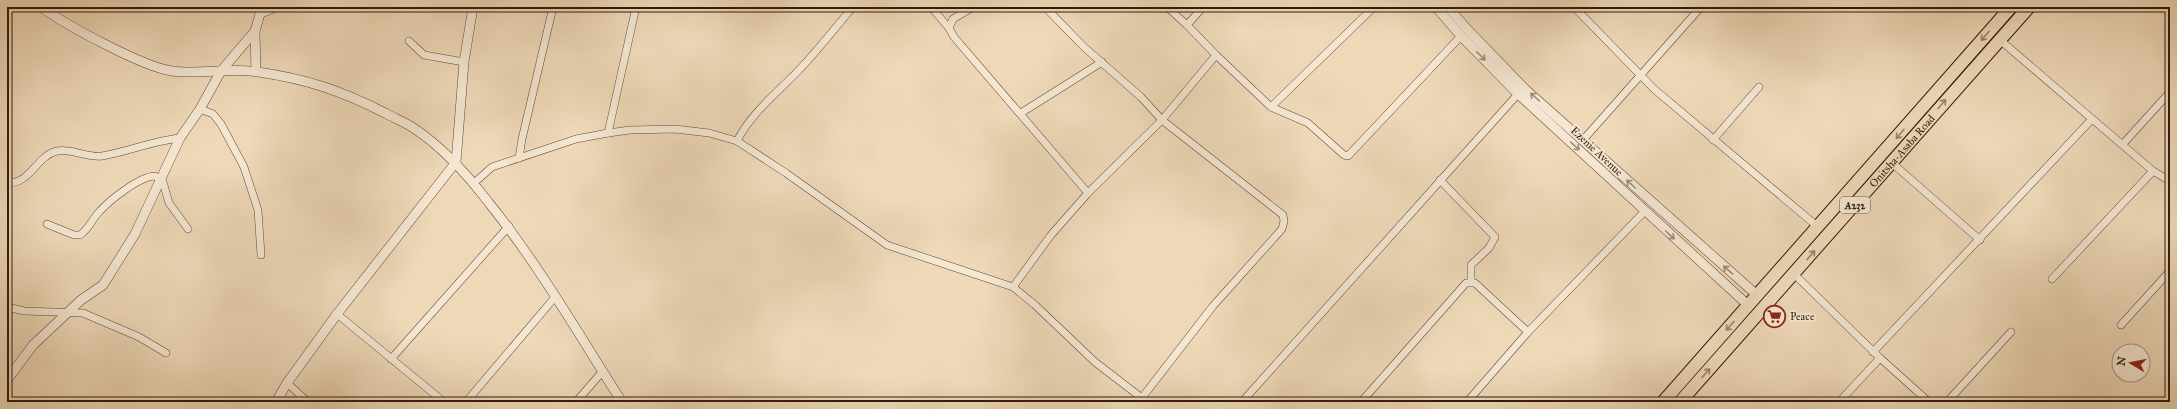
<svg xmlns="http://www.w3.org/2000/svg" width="2177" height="409" font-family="'IM FELL Great Primer',serif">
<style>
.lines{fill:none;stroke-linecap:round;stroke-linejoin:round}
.minor-casing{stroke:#5f4a38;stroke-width:8}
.tertiary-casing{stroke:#5f4a38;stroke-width:10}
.trunk-casing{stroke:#2f1a0d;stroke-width:14}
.minor{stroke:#f4e6d1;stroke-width:7}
.tertiary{stroke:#f4e6d1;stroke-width:9}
.trunk{stroke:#eed8b8;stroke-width:12}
.oneway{stroke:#98826b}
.oneway2{stroke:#9b8a79}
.labels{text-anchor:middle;stroke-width:4;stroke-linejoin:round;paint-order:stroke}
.shield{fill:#f4e6d1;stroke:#6a5748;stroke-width:1}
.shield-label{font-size:10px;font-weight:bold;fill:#2f1a0d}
.street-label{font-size:11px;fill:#2f1a0d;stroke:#f4e6d1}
.poi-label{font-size:11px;fill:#2f1a0d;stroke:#f4e6d1;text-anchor:start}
</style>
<rect width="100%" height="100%" fill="#eed8b8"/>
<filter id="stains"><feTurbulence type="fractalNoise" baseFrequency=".005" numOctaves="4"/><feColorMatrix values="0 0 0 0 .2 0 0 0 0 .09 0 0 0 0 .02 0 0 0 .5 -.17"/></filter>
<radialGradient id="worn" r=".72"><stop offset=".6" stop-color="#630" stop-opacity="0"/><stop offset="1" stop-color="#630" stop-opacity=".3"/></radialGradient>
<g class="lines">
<defs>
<g id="minor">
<path d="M931 7 949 28"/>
<path d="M973 7 953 19 949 28 954 37 1088 193"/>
<path d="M1045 7 1084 47 1141 97 1162 120 1283 215 1284 221 1282 229 1213 306 1141 399"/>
<path d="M1167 7 1187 25"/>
<path d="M1574 7 1654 89 1818 227"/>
<path d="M261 14 278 7"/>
<path d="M2000 40 2153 171 2170 181"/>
<path d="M409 41 424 55 464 62"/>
<path d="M1216 55 1271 107 1308 123 1344 155 1348 156 1461 36"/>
<path d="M1271 107 1374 7"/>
<path d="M200 109 213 114 221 124 244 167 258 210 261 255"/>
<path d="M1021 113 1102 62"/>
<path d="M608 133 636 7"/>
<path d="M1583 140 1701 7"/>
<path d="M1713 140 1759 87"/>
<path d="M737 141C752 112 777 93 799 70 818 50 835 28 853 7"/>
<path d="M2123 144 2170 92"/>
<path d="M519 158 522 139 553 7"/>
<path d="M1892 163 1980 240"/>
<path d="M1440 180 1495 237 1489 248 1471 265V282"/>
<path d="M7 183C31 184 36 156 57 151 71 148 87 158 102 156 129 151 153 141 180 138"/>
<path d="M474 183 492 167 576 139 608 133 630 130 675 129 709 133 737 141 786 173 887 245 1013 287 1035 305 1095 362 1147 402"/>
<path d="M47 224 74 235H80C89 229 92 219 100 211 110 200 140 176 155 176L163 182 169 203 188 229"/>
<path d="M1794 274 1880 358 1929 402"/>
<path d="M2052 279 2153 171"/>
<path d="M1013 287 1051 235 1088 193 1162 120 1216 55 1187 25 1203 7"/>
<path d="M7 307 24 311 83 313 139 337 166 353"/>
<path d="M337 314 444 402"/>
<path d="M2121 325 2170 271"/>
<path d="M1873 352 2092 119"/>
<path d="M391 359 509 226"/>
<path d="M287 383 308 402"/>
<path d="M466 402 556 296"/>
<path d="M576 402 603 371"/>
<path d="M1242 402 1518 94"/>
<path d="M1361 402 1466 283H1475L1528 332"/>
<path d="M1467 402 1528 332 1644 212"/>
<path d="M1839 402 1880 358"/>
<path d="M1947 402 2011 332"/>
</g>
<g id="tertiary">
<path d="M41 7C66 25 143 67 172 71 201 75 230 67 258 72 307 79 342 91 385 113 394 118 404 122 412 127 443 147 467 174 489 203 539 265 579 335 622 402"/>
<path d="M1436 7 1461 36 1518 94 1749 306"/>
<path d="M1448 7 1466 28 1525 89 1758 296"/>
<path d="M255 31 256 71"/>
<path d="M7 380 33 345 81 300 103 285 135 234 180 138 200 109 221 71 255 31 262 7"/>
<path d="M276 402 287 383 337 314 456 162 464 62 473 7"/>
</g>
<g id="trunk">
<path d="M1663 402 2011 7"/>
<path id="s1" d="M1680 402 2029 7"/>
</g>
</defs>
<!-- minor casing -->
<use href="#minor" class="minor-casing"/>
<!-- tertiary casing -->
<use href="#tertiary" class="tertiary-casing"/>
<!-- trunk casing -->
<use href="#trunk" class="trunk-casing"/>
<!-- minor -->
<use href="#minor" class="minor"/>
<!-- tertiary -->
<use href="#tertiary" class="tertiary"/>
<!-- trunk -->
<use href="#trunk" class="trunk"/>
</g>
<!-- one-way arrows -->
<defs><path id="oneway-shaft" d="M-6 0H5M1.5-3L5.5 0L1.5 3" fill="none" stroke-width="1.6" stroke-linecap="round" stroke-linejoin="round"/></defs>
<g class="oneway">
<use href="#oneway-shaft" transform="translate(1985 36) rotate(131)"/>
<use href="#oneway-shaft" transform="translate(1942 104) rotate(-49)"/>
<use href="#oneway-shaft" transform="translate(1900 134) rotate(131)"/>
<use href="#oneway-shaft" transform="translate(1811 255) rotate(-49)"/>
<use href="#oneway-shaft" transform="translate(1730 326) rotate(132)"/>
<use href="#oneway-shaft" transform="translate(1706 373) rotate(-48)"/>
</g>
<g class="oneway2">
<use href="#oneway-shaft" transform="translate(1481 56) rotate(45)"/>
<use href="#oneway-shaft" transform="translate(1535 97) rotate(-138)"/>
<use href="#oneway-shaft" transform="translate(1575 146) rotate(42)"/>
<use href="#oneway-shaft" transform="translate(1631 184) rotate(-138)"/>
<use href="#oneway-shaft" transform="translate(1670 235) rotate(42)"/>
<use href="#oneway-shaft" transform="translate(1728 270) rotate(-139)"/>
</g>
<!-- icons -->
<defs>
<symbol id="supermarket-ring" viewBox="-11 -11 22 22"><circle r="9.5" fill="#f4e6d1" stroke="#8f2418" stroke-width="1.5"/><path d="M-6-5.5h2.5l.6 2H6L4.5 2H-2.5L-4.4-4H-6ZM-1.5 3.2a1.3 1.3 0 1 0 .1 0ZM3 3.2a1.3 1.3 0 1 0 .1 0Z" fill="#8f2418"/></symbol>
</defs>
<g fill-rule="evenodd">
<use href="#supermarket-ring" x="1762" y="304" width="25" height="25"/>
</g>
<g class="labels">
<!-- shield labels -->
<rect class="shield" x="1840" y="197" width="30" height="16" rx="3"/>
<g class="shield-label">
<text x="1855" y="209">A232</text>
</g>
<!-- street labels -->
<g class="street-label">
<text dy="4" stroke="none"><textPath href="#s1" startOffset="335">Onitsha-Asaba Road</textPath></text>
<text transform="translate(1597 151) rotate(43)" y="4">Ezenie Avenue</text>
</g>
<!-- poi labels -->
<g class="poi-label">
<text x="1790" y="320">Peace</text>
</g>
</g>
<!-- margin -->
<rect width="2177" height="409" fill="none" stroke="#eed8b8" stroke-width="24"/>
<rect x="8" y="8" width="2161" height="393" fill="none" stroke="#2f1a0d" stroke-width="2"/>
<rect x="12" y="12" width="2153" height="385" fill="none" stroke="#2f1a0d"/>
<!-- north arrow -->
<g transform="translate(2131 363) rotate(280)"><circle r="19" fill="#f4e6d1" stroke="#a59483"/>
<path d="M0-3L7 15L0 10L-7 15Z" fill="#8f2418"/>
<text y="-6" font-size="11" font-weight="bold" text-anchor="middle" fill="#2f1a0d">N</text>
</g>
<rect width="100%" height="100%" filter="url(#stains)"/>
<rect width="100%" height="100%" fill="url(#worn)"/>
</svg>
